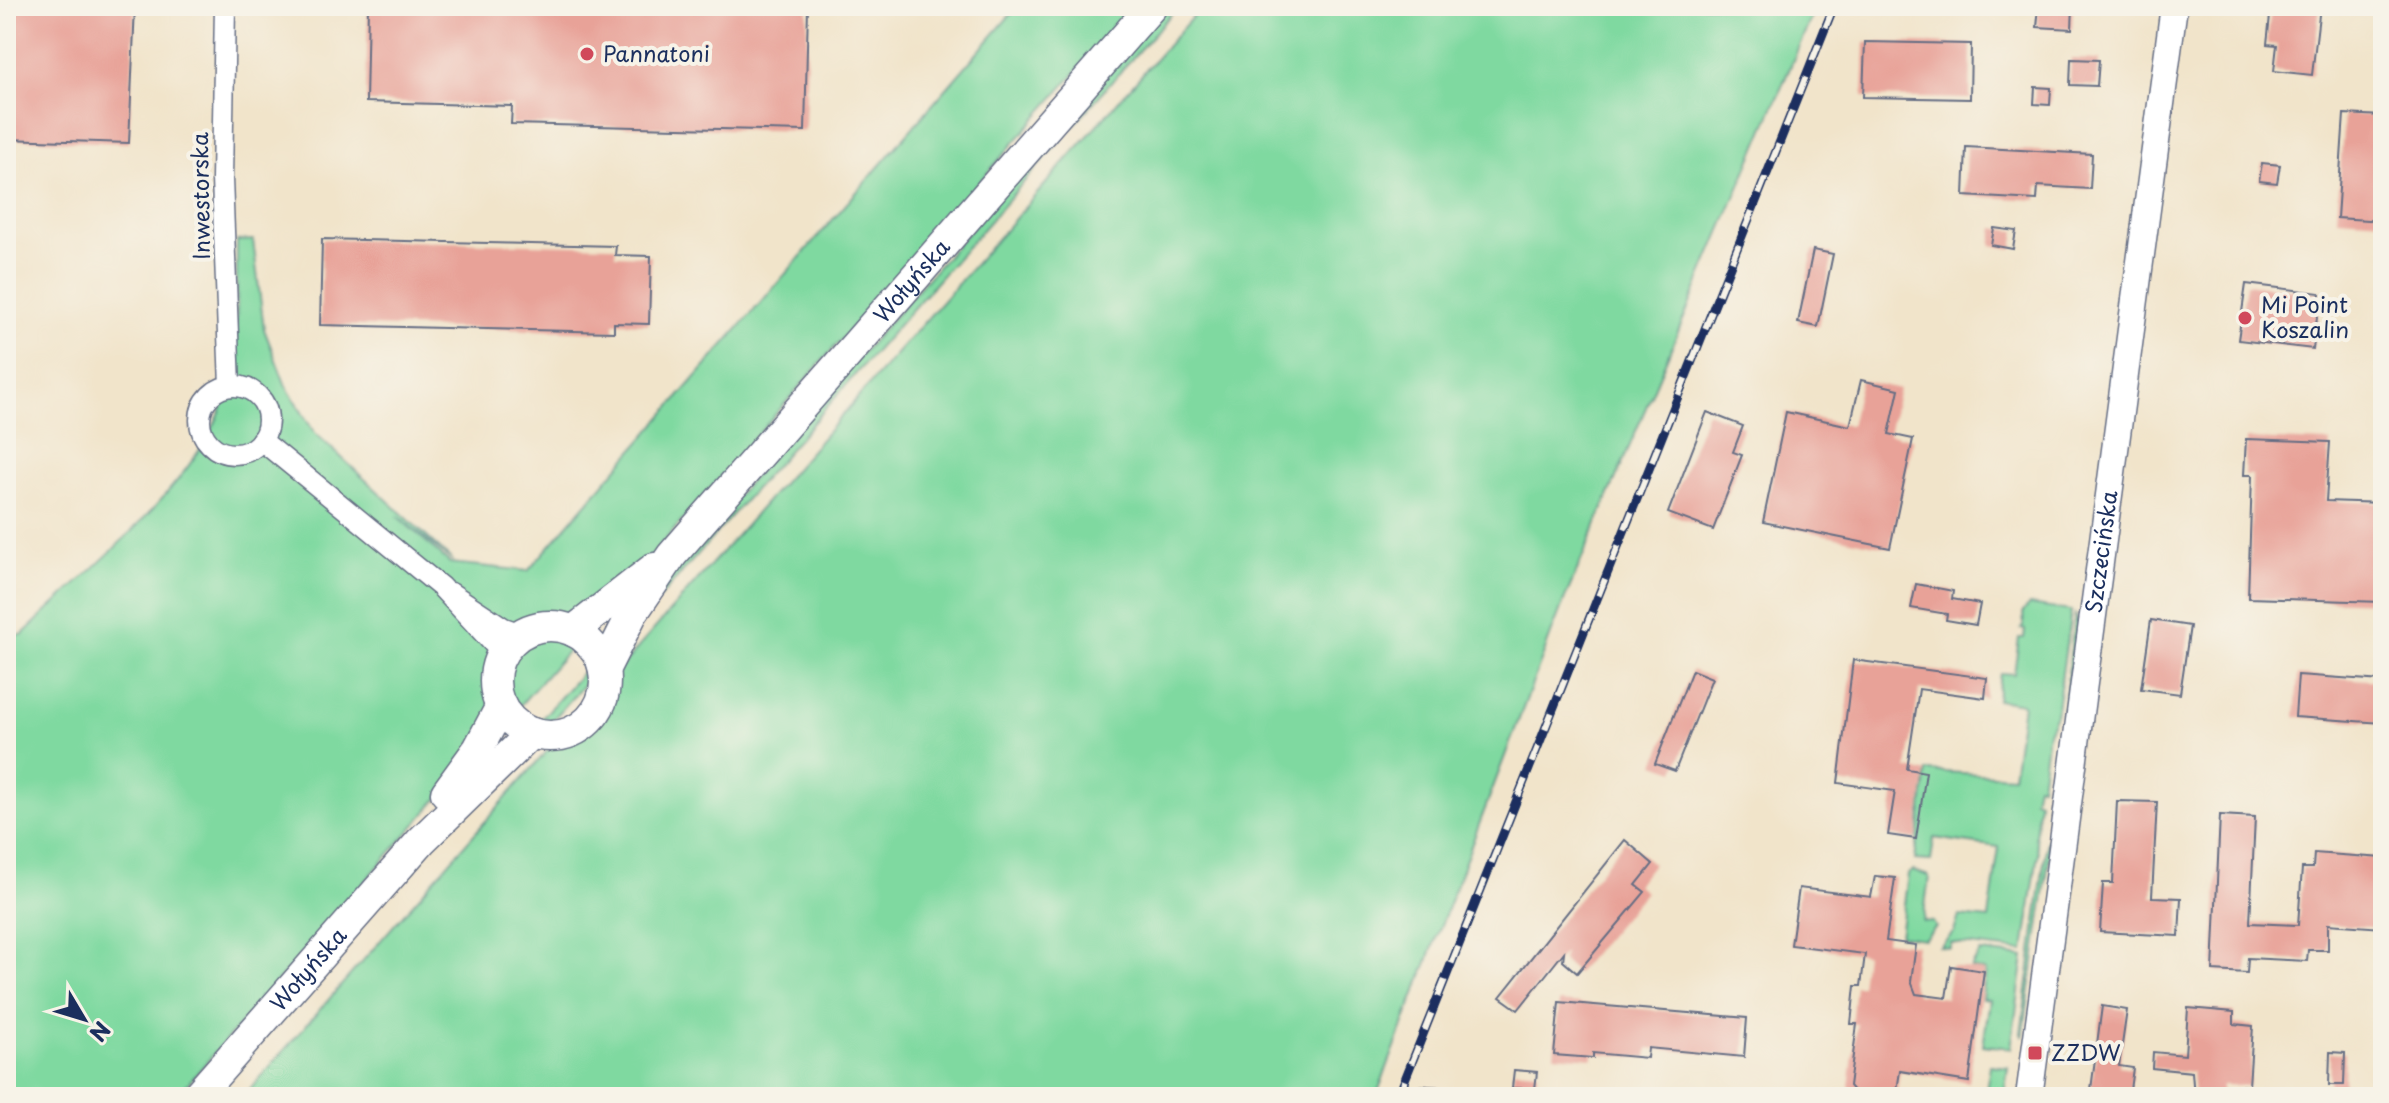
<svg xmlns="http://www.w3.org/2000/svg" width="2389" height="1103" font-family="'Playpen Sans',sans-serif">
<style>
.green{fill:#7fd9a0;stroke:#4d847f;stroke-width:2}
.building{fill:#e8a298}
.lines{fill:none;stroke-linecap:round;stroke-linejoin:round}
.minor-casing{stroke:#666e84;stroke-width:23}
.tertiary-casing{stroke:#666e84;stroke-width:29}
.secondary-casing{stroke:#666e84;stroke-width:33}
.minor{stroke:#fff;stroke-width:20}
.tertiary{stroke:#fff;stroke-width:26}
.secondary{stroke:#fff;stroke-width:30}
.rail-casing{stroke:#1b2f5e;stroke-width:9}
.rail{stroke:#f7f3e8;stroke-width:6;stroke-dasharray:18;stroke-linecap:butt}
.poi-dot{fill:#d1495b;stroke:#f7f3e8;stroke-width:3}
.labels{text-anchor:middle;stroke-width:8;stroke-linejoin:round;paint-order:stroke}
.poi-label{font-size:22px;fill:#1b2f5e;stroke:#f7f3e8;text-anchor:start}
.street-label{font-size:22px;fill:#1b2f5e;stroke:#f7f3e8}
</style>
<rect width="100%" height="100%" fill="#f7f3e8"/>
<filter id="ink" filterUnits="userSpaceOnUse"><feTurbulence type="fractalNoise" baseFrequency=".0125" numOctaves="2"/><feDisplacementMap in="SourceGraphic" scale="16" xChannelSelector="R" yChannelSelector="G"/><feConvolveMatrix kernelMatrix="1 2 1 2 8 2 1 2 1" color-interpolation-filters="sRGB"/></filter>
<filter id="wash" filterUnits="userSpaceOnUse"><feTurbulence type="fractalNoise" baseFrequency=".006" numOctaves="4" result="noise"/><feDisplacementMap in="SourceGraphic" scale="32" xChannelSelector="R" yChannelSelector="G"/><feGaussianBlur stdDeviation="1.8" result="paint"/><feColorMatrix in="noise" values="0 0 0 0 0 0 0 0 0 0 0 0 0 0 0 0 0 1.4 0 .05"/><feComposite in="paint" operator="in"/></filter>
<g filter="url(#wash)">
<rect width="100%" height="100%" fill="#f1e4ca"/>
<!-- green -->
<g class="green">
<path d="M1018 6H1134L176 1097H6V634L22 635C86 572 208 476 228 388 240 340 236 290 237 241L253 240 264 329 286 386 314 432 453 561 397 516 450 563 528 571Z"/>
<path d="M1166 6H1178L536 739 537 724Z"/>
<path d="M1202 6H1816L1561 608 1376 1097H243Z"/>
<path d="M2029 605 2071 611 2056 715 2048 732 2041 786 2037 785 2034 799 2039 801 2035 836 2038 853 2024 951 1951 943 1950 948 1940 947 1954 932 1959 916 1989 919 1999 847 1934 838 1931 861 1915 860 1927 771 2013 776 2023 704 1997 700 2000 673 2014 674 2019 638H2024L2025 630 2021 629 2024 625 2023 612Z"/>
<path d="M2075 615 2080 624 2066 718 2062 724Z"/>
<path d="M2047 840 2050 853 2023 1036 2021 1034Z"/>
<path d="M1913 871 1929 876 1923 921 1933 922 1936 927 1924 939 1900 936 1908 874Z"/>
<path d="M1980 952 2024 957 2011 1048 1983 1045 1990 1000 1982 999 1986 971 1971 968Z"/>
<path d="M1990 1065 2008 1067 2004 1097H1985Z"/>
</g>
<g id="blocks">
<!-- building -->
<g class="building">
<path d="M6 6H135L129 143 6 139Z"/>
<path d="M368 6H808L805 131 511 124 512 106 366 102Z"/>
<path d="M2039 6H2073L2072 29 2037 27Z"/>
<path d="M2271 6H2320L2312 75 2274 71 2277 45 2267 44Z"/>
<path d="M1865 42 1971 44 1970 99 1863 97Z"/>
<path d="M2071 59 2099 60 2097 86 2070 85Z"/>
<path d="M2035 87 2051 88 2050 105 2034 104Z"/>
<path d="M2344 114 2383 116V221L2337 218Z"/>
<path d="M1966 147 2092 154 2090 189 2038 186 2037 200 1964 196Z"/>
<path d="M2262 163 2280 165 2277 183 2259 181Z"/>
<path d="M1994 228 2016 231 2013 249 1991 245Z"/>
<path d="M322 239 616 246 615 255 651 256 649 324 614 323V332L320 325Z"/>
<path d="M1813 250 1833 254 1818 327 1798 323Z"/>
<path d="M2246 284 2320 293 2313 349 2238 340Z"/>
<path d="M1861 380 1899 389 1889 434 1913 439 1890 548 1763 522 1786 412 1850 426Z"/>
<path d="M1707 412 1743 426 1733 452 1742 455 1713 530 1668 513Z"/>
<path d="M2246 439 2330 442 2326 501 2383 503V602L2248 598 2252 475H2244Z"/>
<path d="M1916 584 1953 591 1952 599 1980 604 1976 625 1946 620 1947 614 1911 608Z"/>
<path d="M2151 620 2190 626 2180 694 2141 689Z"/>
<path d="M1853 660 1987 678 1985 698 1919 689 1907 769 1926 772 1916 839 1888 835 1895 791 1838 783Z"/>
<path d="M1692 670 1712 678 1675 771 1655 764Z"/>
<path d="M2298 675 2383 681V723L2295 717Z"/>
<path d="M2117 801 2157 802 2152 897 2181 898 2179 936 2100 932 2103 883H2113Z"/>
<path d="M2220 815 2255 817 2250 923 2298 925 2302 868H2313L2314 853 2383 858V928L2328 924V950H2308L2307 961 2248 958 2247 973 2213 971Z"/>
<path d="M1625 840 1653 864 1636 885 1645 892 1577 973 1563 961 1564 952 1518 1010 1500 997Z"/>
<path d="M1875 876 1895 878 1886 941 1916 945 1911 981 1916 994 1946 998 1951 966 1984 971 1969 1082 1900 1071 1896 1097 1854 1092 1849 1086 1857 1024H1851L1855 986H1861L1865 954 1791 945 1799 888 1871 897Z"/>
<path d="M1559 1002 1747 1018 1744 1057 1648 1048 1647 1058 1593 1053V1058L1554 1055Z"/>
<path d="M2102 1006 2127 1010 2119 1066 2133 1068 2129 1097H2090Z"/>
<path d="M2188 1008 2234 1012V1024L2253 1026 2249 1086 2222 1085V1097H2194L2192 1072 2152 1068 2153 1052 2185 1055Z"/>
<path d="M2330 1052 2345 1053 2344 1085H2329Z"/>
<path d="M1514 1070 1537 1072 1535 1089 1512 1088Z"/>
</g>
</g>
</g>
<g filter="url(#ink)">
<use href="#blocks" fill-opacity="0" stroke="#666e84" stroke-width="2"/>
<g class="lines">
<defs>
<g id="minor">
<path d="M225 6 222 179 230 386"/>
<circle cx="234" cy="420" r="34"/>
<path d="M261 440 441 587 502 653"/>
<path d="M451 593 504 628 521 634"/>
<path d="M1421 1096 1435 1097"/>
</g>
<g id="tertiary">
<path id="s1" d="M2029 1097 2174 6"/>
</g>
<g id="secondary">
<circle cx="550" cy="681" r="55"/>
<path d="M573 631 654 568"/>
<path id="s2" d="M604 670 632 614 672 555 1152 6"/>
<path d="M446 793 478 749 501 706"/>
<path id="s3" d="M196 1097 421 841 532 733"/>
</g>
</defs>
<!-- minor casing -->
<use href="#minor" class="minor-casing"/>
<!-- tertiary casing -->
<use href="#tertiary" class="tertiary-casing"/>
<!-- secondary casing -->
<use href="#secondary" class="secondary-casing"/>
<!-- minor -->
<use href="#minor" class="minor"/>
<!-- tertiary -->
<use href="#tertiary" class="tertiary"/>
<!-- secondary -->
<use href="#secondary" class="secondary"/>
<defs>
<path id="rail" d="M1398 1097 1834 6"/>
</defs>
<!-- rail casing -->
<use href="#rail" class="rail-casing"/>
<!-- rail -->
<use href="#rail" class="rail"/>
</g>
</g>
<!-- markers -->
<g class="poi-dot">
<circle cx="587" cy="54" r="8"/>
<circle cx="2245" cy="318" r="8"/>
<rect x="2027" y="1045" width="16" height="16" rx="4"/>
</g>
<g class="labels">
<!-- poi labels -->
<g class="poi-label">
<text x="603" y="62">Pannatoni</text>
<text x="2261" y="313">Mi Point<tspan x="2261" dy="25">Koszalin</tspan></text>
<text x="2051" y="1061">ZZDW</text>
</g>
<!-- street labels -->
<g class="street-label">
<text transform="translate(201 196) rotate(-91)" y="8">Inwestorska</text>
<text dy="8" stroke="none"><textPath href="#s2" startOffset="498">Wołyńska</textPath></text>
<text dy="8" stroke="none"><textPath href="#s1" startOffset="550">Szczecińska</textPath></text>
<text dy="8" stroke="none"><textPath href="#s3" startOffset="170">Wołyńska</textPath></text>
</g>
</g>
<!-- margin -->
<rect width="2389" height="1103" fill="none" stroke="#f7f3e8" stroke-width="32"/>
<!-- north arrow -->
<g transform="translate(84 1019) rotate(128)" stroke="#f7f3e8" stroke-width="6" paint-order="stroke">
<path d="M0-6L14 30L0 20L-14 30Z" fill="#1b2f5e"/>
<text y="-12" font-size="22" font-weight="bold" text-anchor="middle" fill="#1b2f5e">N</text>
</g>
</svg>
